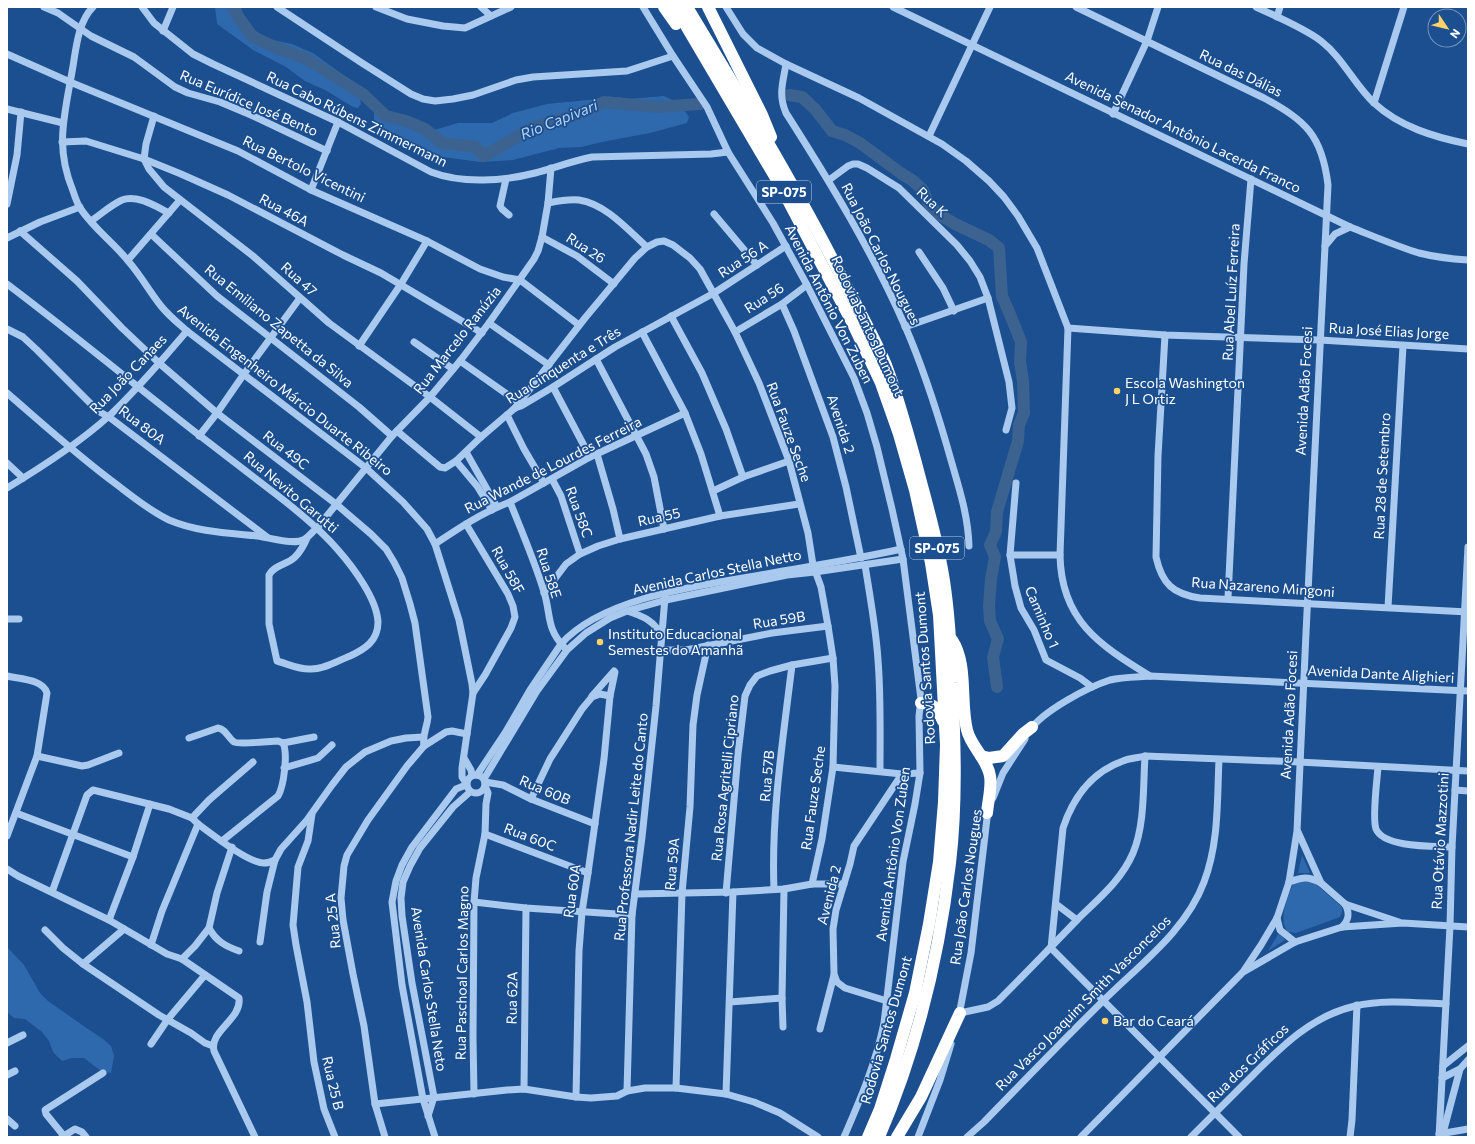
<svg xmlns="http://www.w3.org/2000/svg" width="1475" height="1144" font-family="Commissioner,sans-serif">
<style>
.green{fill:#2e69ad}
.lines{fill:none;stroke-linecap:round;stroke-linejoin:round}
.river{stroke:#3c6290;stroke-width:12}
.minor{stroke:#a9c9ee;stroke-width:7}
.highway{stroke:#fff;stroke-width:12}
.poi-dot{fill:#ffd166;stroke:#1b4f8f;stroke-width:1.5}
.labels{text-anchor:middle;stroke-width:3.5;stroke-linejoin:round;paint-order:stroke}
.shield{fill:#1b4f8f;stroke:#bbcadd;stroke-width:1}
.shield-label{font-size:13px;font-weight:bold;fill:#fff}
.street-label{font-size:14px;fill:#fff;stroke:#1b4f8f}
.poi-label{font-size:14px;fill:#fff;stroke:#1b4f8f;text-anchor:start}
.water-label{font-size:15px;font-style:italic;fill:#b5d3f5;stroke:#1b4f8f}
</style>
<rect width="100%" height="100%" fill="#1b4f8f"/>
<!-- green -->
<g class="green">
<path d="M215 7H241L244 18 250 27 268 39 292 44 313 53 353 82 359 92 361 104 358 108 353 107 325 90 305 81 286 67 253 50 217 24Z"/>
<path d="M664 96C676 101 682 106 689 117L687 123 650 133 602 142 581 147 559 148 513 160 480 162 443 157 393 134 374 122V111L384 109 414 124 434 130 458 123H492L513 113 547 104 619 97 629 99Z"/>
<path d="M1302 855 1310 873H1298Z"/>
<path d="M1309 878 1342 907V912L1340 917 1296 933 1288 932C1277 918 1289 896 1294 881Z"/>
<path d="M1279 933 1285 940 1268 951Z"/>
<path d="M7 947 24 965 40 993 48 1001 85 1027 103 1039 111 1046 114 1056 111 1073 101 1071 84 1058H72L62 1061 53 1052 49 1041 42 1032 25 1019 14 1018 7 1012Z"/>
</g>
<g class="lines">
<!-- river -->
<g class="river">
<path d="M233 7 237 15 253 37 277 48 305 58 363 94 386 116 406 121 425 129 442 143 476 147 484 156 532 128 581 113 604 102 657 107 700 104"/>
<path d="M789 95 802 97 815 109 832 131 845 135 860 143 902 174 912 180 923 190 929 204 940 215 955 224 989 240 999 248 1002 296 1009 312 1021 342 1020 362 1023 381 1024 413 1019 425 1018 441 997 512 996 532 990 545 995 557 991 579 989 606 990 621 998 639 993 657 997 687"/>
</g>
<!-- minor -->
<g class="minor">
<path d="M44 7 58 13 91 36 134 57 175 87 188 93 220 102 251 115 327 151"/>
<path d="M93 7C77 23 76 51 72 72 64 117 55 148 73 191 75 197 77 203 80 208 94 229 114 243 129 262 141 276 150 292 161 306 169 316 178 323 187 331L366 468 403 502 427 529 435 544 459 620 472 684 473 693 462 768V777L466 783"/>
<path d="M142 7 154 23 193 54 213 64 338 122 431 172C462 184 504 181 535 173 554 168 572 161 592 157L711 154 728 152"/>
<path d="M277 7 362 63 411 94 423 99 435 101 453 99 473 95 516 80 533 77 627 71 673 56"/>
<path d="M376 7 407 19 443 26 465 28 511 7"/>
<path d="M481 7 491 16"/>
<path d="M643 7 673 56 707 107 728 152 773 223 807 285 854 378 867 413 877 447 892 509 903 559 921 699 919 716 920 773 915 804 903 862 884 1023C876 1063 860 1100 844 1137"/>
<path d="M726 7 743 34 757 48 786 64 859 98 942 144 966 161 989 181 1004 197 1018 216 1037 248 1068 328 1060 555C1061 620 1099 645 1150 676"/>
<path d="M893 7 1350 227C1373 236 1396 246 1419 253 1435 257 1452 259 1468 260"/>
<path d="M1076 7 1264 98C1306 121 1322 135 1328 185L1306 633 1297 831 1289 882 1277 918 1261 945 1243 972 1081 1137"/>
<path d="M1256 7C1275 16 1304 28 1321 41 1343 58 1354 84 1374 103 1400 127 1434 137 1468 144"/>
<path d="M1277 17 1280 7"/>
<path d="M163 31 173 7"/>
<path d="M7 54 70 82 238 151 311 190 427 241 480 269 503 277 520 280 579 325"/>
<path d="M786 64C783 82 778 95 786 113 830 182 872 251 905 326 922 365 935 405 947 446 956 479 968 511 969 546"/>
<path d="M1374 103 1404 7"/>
<path d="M7 109 63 123"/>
<path d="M1113 114 1147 41 1158 7"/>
<path d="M154 116 146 144 144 159 149 169 164 187 253 256 329 323 430 397 481 437"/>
<path d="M929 136 990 7"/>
<path d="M62 142 86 141 144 159 181 174 228 195 343 255 381 273 482 333"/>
<path d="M506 179 500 206 502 209 509 215"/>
<path d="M829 180 848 166 853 164H858L867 168 899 188 957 245 970 261 980 277 988 298 1009 382 1012 408 1006 430"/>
<path d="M311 190 338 122"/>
<path d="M548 203C558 201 569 199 579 200 606 204 628 230 647 247"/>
<path d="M7 204 17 155 21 112"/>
<path d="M714 214 757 265"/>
<path d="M91 221C101 214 111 205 122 200 137 194 157 207 169 213"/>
<path d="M20 231 77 281 122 328 159 363 217 413 336 504 371 534 386 549 394 562 402 578 410 604 415 623 428 717C427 728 422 735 424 746"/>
<path d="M151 234 217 296 359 407 392 436"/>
<path d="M542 237 577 256 614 284"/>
<path d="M7 238 40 222 80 207"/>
<path d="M1325 246 1335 234 1350 227"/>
<path d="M919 252 943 288 954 311"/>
<path d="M128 260 180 200"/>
<path d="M7 284C72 333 135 385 199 435 225 455 251 475 277 495 299 512 321 530 338 550 353 567 377 599 378 622 378 641 365 649 350 656 337 661 325 669 311 669 300 670 288 664 277 661L269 624V575C274 565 287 565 295 557 300 552 304 545 307 538"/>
<path d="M782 304 794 331 833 437 846 487 861 558"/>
<path d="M671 316 702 373 726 429 743 477"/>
<path d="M489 323 549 365"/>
<path d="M905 327 988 298"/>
<path d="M1068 328 1165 335 1320 340 1468 349"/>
<path d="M7 329 23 337 37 350 98 411 109 417 267 537"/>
<path d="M642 332 685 413 701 454 720 516"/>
<path d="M735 332 782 304 807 285"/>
<path d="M1165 335 1158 456 1156 557C1162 584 1173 594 1200 598L1468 612"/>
<path d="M414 342 453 369"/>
<path d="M359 346 401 284 427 241"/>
<path d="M596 359 646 454 654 477 664 529"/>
<path d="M460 361 518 402 521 405"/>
<path d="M553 387 590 457"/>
<path d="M7 393C43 424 78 456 116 484 133 497 150 511 169 520 197 532 228 533 258 536 270 538 293 545 303 540 308 538 312 532 317 528L392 436 430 397 460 361 489 323 534 259 538 251 542 237 548 203 551 168"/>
<path d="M515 408 585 318 635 258 647 247 657 242 664 241 673 245 690 258 700 269 735 332 759 383 789 461 808 533 813 565 821 587 828 626 833 658 835 686 833 767 822 839 812 884"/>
<path d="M507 415 524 449 544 483"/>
<path d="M397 431 440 467 445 468 456 461 481 437 515 408 521 406 553 387 615 347 714 293 786 246"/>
<path d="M199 436 217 413 244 374 300 298"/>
<path d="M466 452 497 507"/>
<path d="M597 454 613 509 620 539"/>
<path d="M456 461 477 486 492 510"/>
<path d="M7 463 23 478"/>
<path d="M552 479 561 496 580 554"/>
<path d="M1016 483 1010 555 1015 586 1021 608 1034 630 1046 660 1080 678 1092 687"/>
<path d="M7 488C42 467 78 444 109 416 137 390 162 360 187 331"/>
<path d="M713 491 743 477 789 461"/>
<path d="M510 502C522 532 535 562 544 592 551 614 546 628 564 647"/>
<path d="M466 524 508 594 513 606 515 617 511 628 485 675 473 693"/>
<path d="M435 544C459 528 483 512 510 502L590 457 685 413"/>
<path d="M1010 555H1060"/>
<path d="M865 565C870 597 876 628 878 660 881 697 880 734 880 771"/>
<path d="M544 593 566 564 580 554 598 546 620 539 720 516 799 504"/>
<path d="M1228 598 1244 264 1251 179"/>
<path d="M1388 607 1403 346"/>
<path d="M627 611C643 616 655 621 662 637"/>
<path d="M7 619H19"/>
<path d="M662 650H686L772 633 828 626"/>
<path d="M7 676C19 679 43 679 47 693L37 756 7 836"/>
<path d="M592 696 614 671 615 672 610 696"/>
<path d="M1030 730C1043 711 1088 687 1110 680 1122 677 1137 677 1150 676L1468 691"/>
<path d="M189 738 218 728C226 729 228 738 234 742 239 745 271 741 278 741L283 743 314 737"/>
<path d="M37 756 82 766 88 765 119 753"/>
<path d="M464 758 471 770 472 775"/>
<path d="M833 767 902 774 920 773"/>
<path d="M1378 767C1377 781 1372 818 1376 829 1384 848 1434 846 1452 847"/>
<path d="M284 768 318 758 332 745"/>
<circle cx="476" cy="784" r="9"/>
<path d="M477 775 505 733 530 690 561 644C602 598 696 586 755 576 804 567 853 560 901 549"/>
<path d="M484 779 537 691 567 650 586 633 610 618 627 611 666 600 787 575 815 572 903 559"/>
<path d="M485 782 503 785 531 799 595 824"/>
<path d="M1455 790 1468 791"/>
<path d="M993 798 1003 773 1025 739"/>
<path d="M531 799 550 759 582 709 592 697 600 694 610 696 604 759 588 873 582 912 579 951 576 1097"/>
<path d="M16 813 133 857"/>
<path d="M312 814 308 841 298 867 293 925 296 945 307 1002 314 1062 324 1109 335 1137"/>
<path d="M192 818 209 800 253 762"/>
<path d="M1298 832 1321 883 1345 904 1399 922"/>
<path d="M485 834 588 873"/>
<path d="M222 841 278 796C284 786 288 753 283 743"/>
<path d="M7 869 18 876 109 920 167 954 182 959 239 998C242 1019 209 1031 214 1051L255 1137"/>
<path d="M1289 882C1303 877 1308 876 1321 883"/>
<path d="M774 889C771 815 783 739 792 665"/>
<path d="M52 892 87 795 93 790 169 809 192 818 198 824C212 834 248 863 264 863 268 863 271 862 275 860"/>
<path d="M726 893 738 754 745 696 750 685 757 676 770 671 792 665 833 658"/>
<path d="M635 894 733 892 784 889 812 884H844"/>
<path d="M474 902 526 908 632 915"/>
<path d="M1056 904 1077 920"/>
<path d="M1277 918 1280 930 1295 942"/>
<path d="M109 920 133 857 150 804"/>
<path d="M1342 927C1349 920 1350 913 1345 904"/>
<path d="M209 928C216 941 225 946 239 951"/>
<path d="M45 930 63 948 83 964 159 1015 191 1033 205 1043 213 1046"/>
<path d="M260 942 267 892 275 860 281 849 307 820 332 785 346 767 365 752 391 741 406 738 423 737"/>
<path d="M151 945 162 911 198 824"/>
<path d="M1051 948 1063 828C1073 798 1092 772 1123 761 1130 758 1138 758 1145 756L1299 762 1468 771"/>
<path d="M1051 948 1239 1137"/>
<path d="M182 959 195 946 209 928 217 893 232 847"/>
<path d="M83 964 124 929"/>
<path d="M1245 971 1295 942 1342 927 1403 923 1468 927"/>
<path d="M887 1001 845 988 837 982 834 974 833 929 836 910 850 864 854 846 902 774"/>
<path d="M730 1002 782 998"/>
<path d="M960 1013 988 1007 998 1001C1025 974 1051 947 1077 920 1098 899 1121 881 1133 853 1145 825 1143 786 1145 756"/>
<path d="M959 1015 971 953 988 810"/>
<path d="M783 1027 782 998 784 889"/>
<path d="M820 1029 834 975"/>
<path d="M7 1043 23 1035"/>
<path d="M151 1044 168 1019 205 975"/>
<path d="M1443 1066 1468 1046"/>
<path d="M7 1075 15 1071"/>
<path d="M1442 1078 1460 1069 1468 1060"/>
<path d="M676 1088 682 893 690 807 693 725 697 695 708 645"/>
<path d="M524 1089 526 908"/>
<path d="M627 1091 632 915 642 837 656 706 665 597"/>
<path d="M474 1094 473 1037 474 902 476 878 485 834 486 804 488 793 485 786"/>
<path d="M726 1094 733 892"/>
<path d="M375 1104 507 1090 524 1089 576 1097 591 1098 617 1096 627 1091 645 1088H676L726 1094 754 1102 780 1113 818 1137"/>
<path d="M428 1116 434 1097 412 983 402 916 401 898 403 882 410 866 420 848 453 807 470 792"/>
<path d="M7 1119 15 1126"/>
<path d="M1443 1133 1460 1069"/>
<path d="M1439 1134 1468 1129"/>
<path d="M64 1136 46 1114 45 1110 103 1073"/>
<path d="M62 1137 75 1129 82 1132 86 1137"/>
<path d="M385 1137 375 1104 364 1026 353 974 343 920 341 898 344 866 347 855 368 820 407 766 424 746 446 732 452 731 467 734"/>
<path d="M435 1137 423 1099 402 985 392 902 396 881 402 865 412 847 456 789 466 785"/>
<path d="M918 1137 940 1080 951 1044"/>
<path d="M967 1137 984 1122C1024 1081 1063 1040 1103 1001 1139 965 1186 931 1204 882 1219 843 1217 801 1219 760"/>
<path d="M1191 1137C1211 1117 1230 1098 1249 1079 1280 1048 1311 1016 1355 1006 1385 999 1416 1003 1446 1004"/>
<path d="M1350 1137 1352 1120 1357 1005"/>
<path d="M1439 1137 1450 926 1452 847 1468 547"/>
</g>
<!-- highway -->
<g class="highway">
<path d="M664 7 676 24"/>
<path d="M675 7 780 185 853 324 881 383 899 434 915 490 931 563 939 615 946 745 944 802 939 862 929 924 915 993 896 1059 880 1109 868 1137"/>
<path d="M687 7C739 93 791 179 837 268 853 300 872 332 886 365 898 397 907 430 916 463 926 502 938 541 944 581 949 614 951 648 952 683 955 742 957 804 950 863 939 957 916 1051 879 1137"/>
<path d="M708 7 762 115 771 137"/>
<path d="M952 640C968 664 960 703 967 730 971 747 987 758 990 776 992 787 988 801 987 813"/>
<path d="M921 703C936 704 937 709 943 721"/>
<path d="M981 756 989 758 1003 756 1023 734 1032 727"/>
<path d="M897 1137 921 1097 960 1013"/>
</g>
</g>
<!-- markers -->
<g class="poi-dot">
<circle cx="1117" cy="391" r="4"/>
<circle cx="600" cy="642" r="4"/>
<circle cx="1105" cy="1021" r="4"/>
</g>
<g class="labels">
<!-- shield labels -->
<g class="shield">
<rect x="757" y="181" width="54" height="22" rx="3"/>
<rect x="910" y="537" width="54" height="22" rx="3"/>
</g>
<g class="shield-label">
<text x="784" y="197">SP-075</text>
<text x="937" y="553">SP-075</text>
</g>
<!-- street labels -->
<g class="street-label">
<text transform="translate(1241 73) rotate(26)" y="5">Rua das Dálias</text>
<text transform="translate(249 103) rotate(23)" y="5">Rua Eurídice José Bento</text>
<text transform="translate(357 119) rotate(26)" y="5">Rua Cabo Rúbens Zimmermann</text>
<text transform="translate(1183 132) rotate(26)" y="5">Avenida Senador Antônio Lacerda Franco</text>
<text transform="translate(304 169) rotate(26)" y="5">Rua Bertolo Vicentini</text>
<text transform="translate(932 202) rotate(44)" y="5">Rua K</text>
<text transform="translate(284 210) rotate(28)" y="5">Rua 46A</text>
<text transform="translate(586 248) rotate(33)" y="5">Rua 26</text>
<text transform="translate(881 254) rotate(63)" y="5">Rua João Carlos Nougues</text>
<text transform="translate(743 259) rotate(-33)" y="5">Rua 56 A</text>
<text transform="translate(299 279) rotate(42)" y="5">Rua 47</text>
<text transform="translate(1231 292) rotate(-87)" y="5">Rua Abel Luíz Ferreira</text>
<text transform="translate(764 298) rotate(-33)" y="5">Rua 56</text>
<text transform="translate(829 304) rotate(63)" y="5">Avenida Antônio Von Zuben</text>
<text transform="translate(279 326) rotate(39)" y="5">Rua Emiliano Zapetta da Silva</text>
<text transform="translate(868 326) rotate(65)" y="5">Rodovia Santos Dumont</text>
<text transform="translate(1389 331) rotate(3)" y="5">Rua José Elias Jorge</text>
<text transform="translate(457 340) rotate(-52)" y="5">Rua Marcelo Ranúzia</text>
<text transform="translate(563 365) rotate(-32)" y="5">Rua Cinquenta e Três</text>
<text transform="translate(128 374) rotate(-46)" y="5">Rua João Canaes</text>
<text transform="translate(285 390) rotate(38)" y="5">Avenida Engenheiro Márcio Duarte Ribeiro</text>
<text transform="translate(1304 391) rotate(-87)" y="5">Avenida Adão Focesi</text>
<text transform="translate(841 424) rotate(72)" y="5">Avenida 2</text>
<text transform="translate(142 425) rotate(37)" y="5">Rua 80A</text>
<text transform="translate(789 432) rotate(70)" y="5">Rua Fauze Seche</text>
<text transform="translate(286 450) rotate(38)" y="5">Rua 49C</text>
<text transform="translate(553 465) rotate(-27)" y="5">Rua Wande de Lourdes Ferreira</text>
<text transform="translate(1382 476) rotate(-87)" y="5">Rua 28 de Setembro</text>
<text transform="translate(291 492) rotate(40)" y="5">Rua Nevito Garutti</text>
<text transform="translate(579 512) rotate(70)" y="5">Rua 58C</text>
<text transform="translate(659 517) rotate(-12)" y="5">Rua 55</text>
<text transform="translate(508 570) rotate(61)" y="5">Rua 58F</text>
<text transform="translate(717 572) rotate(-12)" y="5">Avenida Carlos Stella Netto</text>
<text transform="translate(549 573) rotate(72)" y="5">Rua 58E</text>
<text transform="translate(1263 587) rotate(4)" y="5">Rua Nazareno Mingoni</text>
<text transform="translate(1042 617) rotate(67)" y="5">Caminho 1</text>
<text transform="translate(779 620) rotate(-9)" y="5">Rua 59B</text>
<text transform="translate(925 668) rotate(-94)" y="5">Rodovia Santos Dumont</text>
<text transform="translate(1381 674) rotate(3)" y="5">Avenida Dante Alighieri</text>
<text transform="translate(1289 715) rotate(-87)" y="5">Avenida Adão Focesi</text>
<text transform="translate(767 776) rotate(-85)" y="5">Rua 57B</text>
<text transform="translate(725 778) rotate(-84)" y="5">Rua Rosa Agritelli Cipriano</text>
<text transform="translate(545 790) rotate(23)" y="5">Rua 60B</text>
<text transform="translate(813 798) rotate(-82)" y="5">Rua Fauze Seche</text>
<text transform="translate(631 827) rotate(-84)" y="5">Rua Professora Nadir Leite do Canto</text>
<text transform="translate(530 837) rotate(21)" y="5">Rua 60C</text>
<text transform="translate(1440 841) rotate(-87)" y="5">Rua Otávio Mazzotini</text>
<text transform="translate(893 854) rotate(-82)" y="5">Avenida Antônio Von Zuben</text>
<text transform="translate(672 864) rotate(-85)" y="5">Rua 59A</text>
<text transform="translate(966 887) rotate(-82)" y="5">Rua João Carlos Nougues</text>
<text transform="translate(572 891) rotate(-82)" y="5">Rua 60A</text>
<text transform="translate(829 895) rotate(-76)" y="5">Avenida 2</text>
<text transform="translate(333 921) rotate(-96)" y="5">Rua 25 A</text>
<text transform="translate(462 973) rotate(-89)" y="5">Rua Paschoal Carlos Magno</text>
<text transform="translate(429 989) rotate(81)" y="5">Avenida Carlos Stella Neto</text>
<text transform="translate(512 998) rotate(-89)" y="5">Rua 62A</text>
<text transform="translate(1083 1003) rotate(-45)" y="5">Rua Vasco Joaquim Smith Vasconcelos</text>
<text transform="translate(886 1030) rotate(-74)" y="5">Rodovia Santos Dumont</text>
<text transform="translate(1248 1063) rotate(-44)" y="5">Rua dos Gráficos</text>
<text transform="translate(333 1083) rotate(77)" y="5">Rua 25 B</text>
</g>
<!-- poi labels -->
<g class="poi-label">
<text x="1125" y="388">Escola Washington<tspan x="1125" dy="16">J L Ortiz</tspan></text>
<text x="608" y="639">Instituto Educacional<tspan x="608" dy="16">Semestes do Amanhã</tspan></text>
<text x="1113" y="1026">Bar do Ceará</text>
</g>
<!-- water labels -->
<g class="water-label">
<text transform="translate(559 120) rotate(-22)" y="5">Rio Capivari</text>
</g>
</g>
<!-- border -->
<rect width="1475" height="1144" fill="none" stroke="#ffffff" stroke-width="16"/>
<!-- north arrow -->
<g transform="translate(1447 28) rotate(125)"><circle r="19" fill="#1b4f8f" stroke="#7695bc"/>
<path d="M0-3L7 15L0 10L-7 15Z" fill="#ffd166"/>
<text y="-6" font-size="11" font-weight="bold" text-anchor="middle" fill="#ffffff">N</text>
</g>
</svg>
